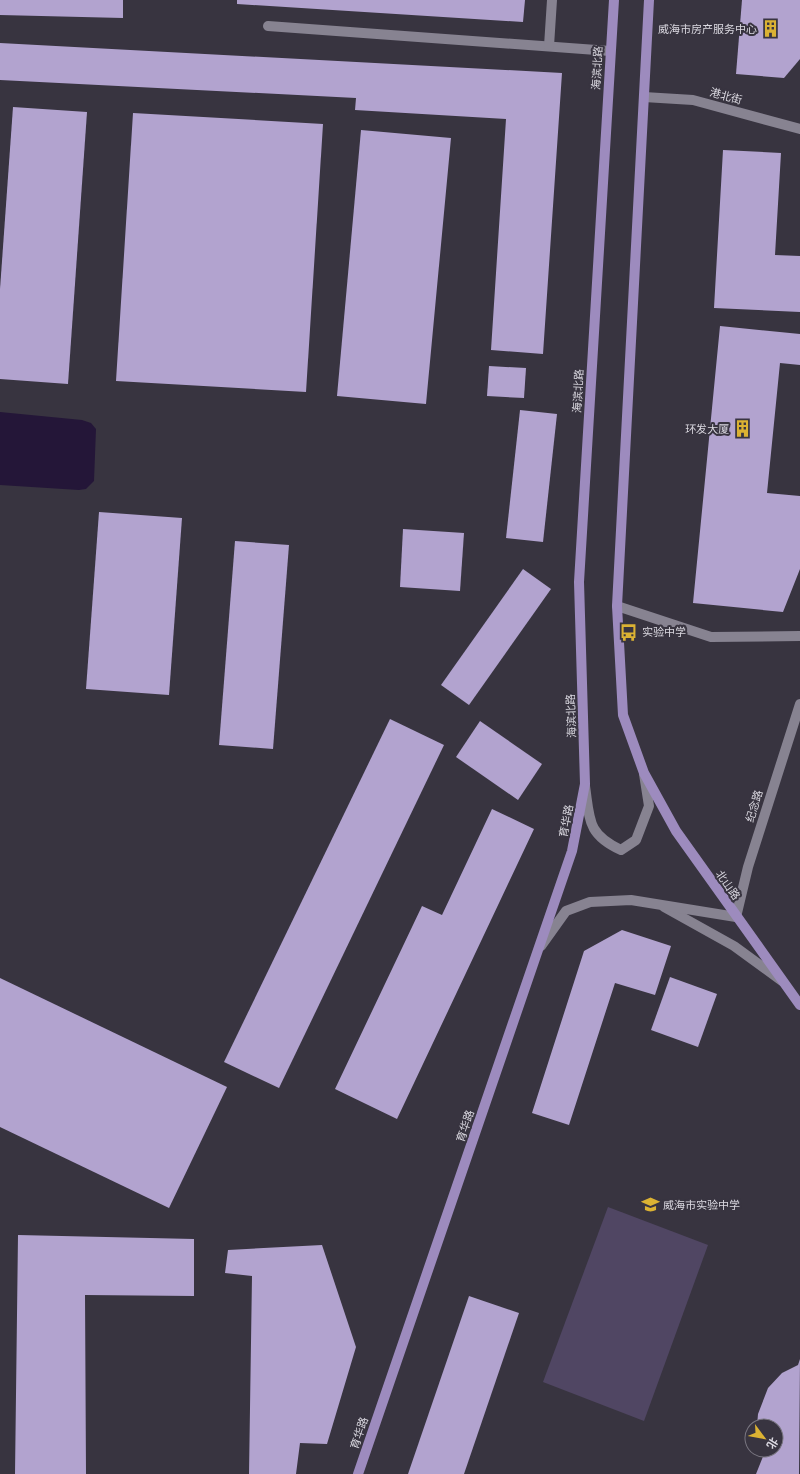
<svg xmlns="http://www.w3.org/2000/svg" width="800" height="1474" font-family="'Golos Text','Noto Sans SC',sans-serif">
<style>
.green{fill:#504663}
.water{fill:#241638}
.building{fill:#b2a3cf}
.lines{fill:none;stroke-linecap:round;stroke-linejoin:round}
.lane{stroke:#878391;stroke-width:10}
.secondary{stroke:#878391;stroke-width:10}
.primary{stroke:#9d8bbe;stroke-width:10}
.labels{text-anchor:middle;stroke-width:4;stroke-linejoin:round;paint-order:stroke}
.poi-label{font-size:11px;fill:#dbd9e1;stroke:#383440;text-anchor:end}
.street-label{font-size:11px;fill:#dbd9e1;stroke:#383440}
</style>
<rect width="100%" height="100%" fill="#383440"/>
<!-- green -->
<path class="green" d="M608 1207 708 1245 644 1421 543 1382Z"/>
<!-- water -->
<path class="water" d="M0 412 82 420 91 423 96 429 94 481 86 489 79 490 0 485Z"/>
<!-- building -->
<g class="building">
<path d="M0 0H123V18L0 15Z"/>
<path d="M237 0H525L523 22 237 4Z"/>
<path d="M742 0H800V59L784 78 736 74Z"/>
<path d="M0 43 562 73 543 354 491 350 506 119 355 110 356 98 0 80Z"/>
<path d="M13 107 87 112 68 384 0 379V289Z"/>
<path d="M133 113 323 124 306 392 116 381Z"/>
<path d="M361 130 451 138 426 404 337 396Z"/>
<path d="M723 150 781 153 775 255 800 256V312L714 308Z"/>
<path d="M720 326 800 334V365L780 363 767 493 800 496V569L783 612 693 603Z"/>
<path d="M489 366 526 368 524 398 487 396Z"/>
<path d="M520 410 557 414 543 542 506 538Z"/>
<path d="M99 512 182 518 169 695 86 689Z"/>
<path d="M403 529 464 533 460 591 400 587Z"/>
<path d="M235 541 289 545 273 749 219 745Z"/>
<path d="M523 569 551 589 469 705 441 685Z"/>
<path d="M390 719 444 745 279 1088 224 1062Z"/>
<path d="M480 721 542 764 518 800 456 757Z"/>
<path d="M492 809 534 829 397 1119 335 1089 422 906 442 915Z"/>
<path d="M622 930 671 946 655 995 615 983 569 1125 532 1113 584 951Z"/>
<path d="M670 977 717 994 698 1047 651 1030Z"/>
<path d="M0 978 227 1087 169 1208 0 1127Z"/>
<path d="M18 1235 194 1239V1296L85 1295 86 1474H15Z"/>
<path d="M322 1245 356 1347 327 1444 300 1443 296 1474H249L252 1276 225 1273 228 1250Z"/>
<path d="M469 1296 519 1313 464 1474H408Z"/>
<path d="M800 1359 799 1474H756L764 1454 762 1450H776V1426H757L758 1414 768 1388 782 1373 798 1365Z"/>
</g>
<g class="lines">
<!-- lane -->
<g class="lane">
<path d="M268 26 610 51"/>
<path d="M549 46 552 0"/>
<path d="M617 606 711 637 800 636"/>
</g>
<!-- secondary -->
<g class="secondary">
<path d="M644 97 693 100 800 129"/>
<path d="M585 786C590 820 587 834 621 850L636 840 649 806 644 774"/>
<path d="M664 907 734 946 782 981"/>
<path d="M541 946 566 911 590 902 631 900 736 917 748 867 800 704"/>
</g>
<!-- primary -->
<g class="primary">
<path d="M649 0 617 606 623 715 644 773 676 831 800 1005"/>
<path d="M358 1474 572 851 585 784 579 582 614 0"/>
</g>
</g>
<!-- icons -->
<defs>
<symbol id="building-bare" viewBox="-9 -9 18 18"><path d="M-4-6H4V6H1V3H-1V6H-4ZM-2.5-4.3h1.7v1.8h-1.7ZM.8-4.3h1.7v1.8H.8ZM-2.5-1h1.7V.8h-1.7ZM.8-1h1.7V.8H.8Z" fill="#dbb233" stroke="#383440" stroke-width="2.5" paint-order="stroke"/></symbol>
<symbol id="bus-bare" viewBox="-9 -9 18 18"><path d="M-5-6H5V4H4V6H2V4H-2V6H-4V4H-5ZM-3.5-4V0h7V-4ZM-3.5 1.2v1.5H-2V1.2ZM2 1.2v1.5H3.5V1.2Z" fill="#dbb233" stroke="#383440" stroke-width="2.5" paint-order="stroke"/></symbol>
<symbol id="school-bare" viewBox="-9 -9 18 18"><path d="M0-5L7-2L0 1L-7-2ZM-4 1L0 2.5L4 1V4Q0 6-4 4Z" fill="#dbb233" stroke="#383440" stroke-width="2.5" paint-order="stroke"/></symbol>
</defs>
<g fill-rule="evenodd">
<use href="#building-bare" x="758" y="16" width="25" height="25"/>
<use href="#building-bare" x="730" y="416" width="25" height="25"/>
<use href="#bus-bare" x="616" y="620" width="25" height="25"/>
<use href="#school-bare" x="638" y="1192" width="25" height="25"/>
</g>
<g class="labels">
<!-- poi labels -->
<g class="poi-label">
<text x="757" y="33">威海市房产服务中心</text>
<text x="729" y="433">环发大厦</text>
<text x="642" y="636" text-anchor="start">实验中学</text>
<text x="663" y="1209" text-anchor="start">威海市实验中学</text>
</g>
<!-- street labels -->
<g class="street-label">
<text transform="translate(597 68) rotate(-87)" y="4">海滨北路</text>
<text transform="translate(726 96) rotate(15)" y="4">港北街</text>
<text transform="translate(578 391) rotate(-87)" y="4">海滨北路</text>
<text transform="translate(571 716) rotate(-92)" y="4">海滨北路</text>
<text transform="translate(754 806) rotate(-73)" y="4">纪念路</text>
<text transform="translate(566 821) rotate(-79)" y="4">育华路</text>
<text transform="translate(728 885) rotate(55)" y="4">北山路</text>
<text transform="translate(465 1126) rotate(-71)" y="4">育华路</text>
<text transform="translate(359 1433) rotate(-71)" y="4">育华路</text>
</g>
</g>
<!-- north arrow -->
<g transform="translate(764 1438) rotate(122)"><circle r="19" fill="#383440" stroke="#797680"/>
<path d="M0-3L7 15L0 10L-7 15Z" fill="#dbb233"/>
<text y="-6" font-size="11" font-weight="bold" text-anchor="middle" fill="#dbd9e1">北</text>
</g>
</svg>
